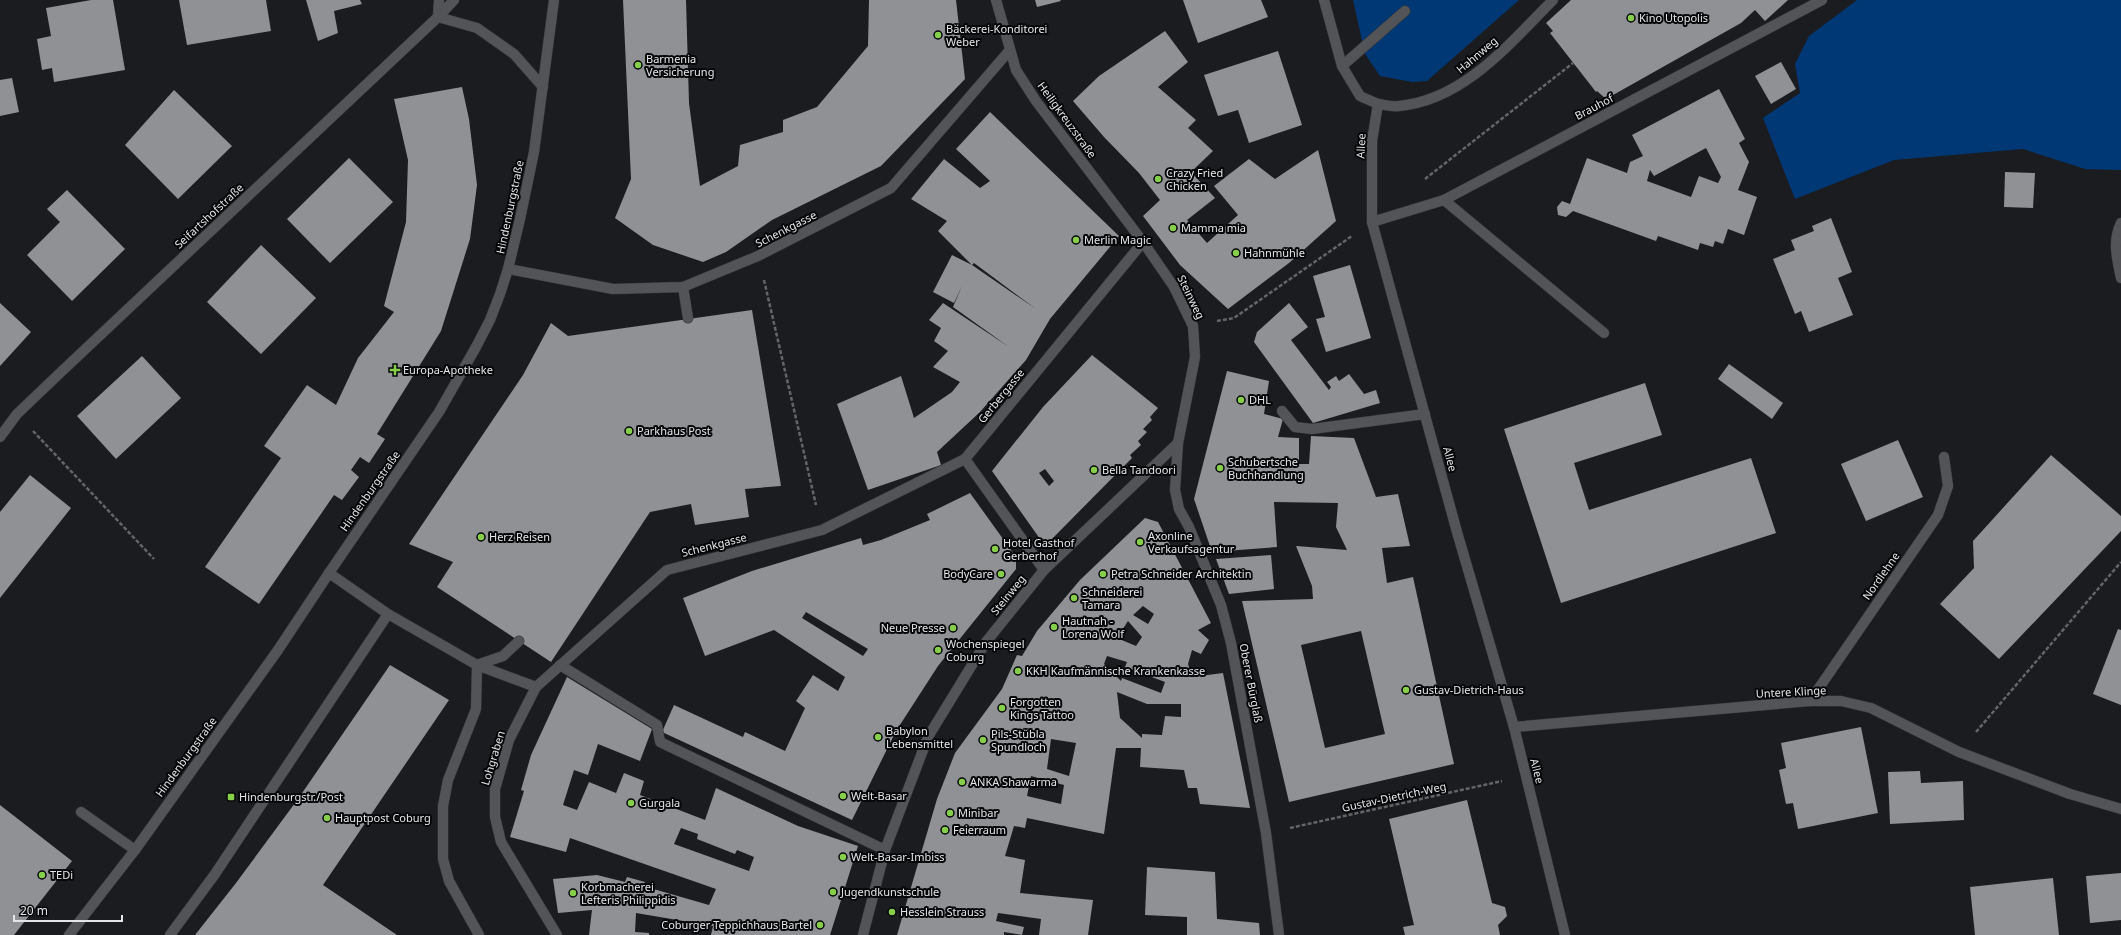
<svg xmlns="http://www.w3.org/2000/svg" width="2121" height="935" font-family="'Noto Sans',sans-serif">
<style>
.green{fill:#003876}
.building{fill:#8f9194;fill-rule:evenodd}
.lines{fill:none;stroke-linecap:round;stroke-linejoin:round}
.minor-casing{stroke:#37383a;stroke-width:11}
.path{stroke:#636567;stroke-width:2.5;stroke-dasharray:4 2;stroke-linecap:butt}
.minor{stroke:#525457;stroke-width:10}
.poi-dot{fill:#87cf4b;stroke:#060708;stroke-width:1.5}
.labels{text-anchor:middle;stroke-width:4;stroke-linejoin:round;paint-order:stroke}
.poi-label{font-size:11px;fill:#e3e5e7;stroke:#060708;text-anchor:start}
.street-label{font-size:11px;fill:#e3e5e7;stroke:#060708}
</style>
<rect width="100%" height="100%" fill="#1b1c1f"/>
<!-- green -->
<g class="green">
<path d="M1353 0H1519L1427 81 1412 82 1380 76 1365 54Z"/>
<path d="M1857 0H2121V170L2085 169 2023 149 1894 160 1795 199 1763 118 1800 93 1795 64 1809 36Z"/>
</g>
<!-- building -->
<g class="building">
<path d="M91 0H113L125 70 54 82 52 68 42 70 37 39 51 36 46 8Z"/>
<path d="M179 0H266L271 31 187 45Z"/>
<path d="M306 0H360L362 4 334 11 338 33 318 41Z"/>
<path d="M623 0H686L689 103 700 186 738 166 740 145 783 132V120L817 107 868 46 869 0H956L965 79 881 166 772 220 726 252 703 262 653 245 615 218 631 179Z"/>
<path d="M1035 0H1060L1061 1 1037 7Z"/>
<path d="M1183 0H1261L1268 17 1198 43Z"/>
<path d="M1571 0H1788L1765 21 1755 10 1741 23 1606 99 1597 91 1596 92 1550 33 1553 31 1546 23Z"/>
<path d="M1165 31 1188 62 1158 87 1196 120 1188 128 1213 151 1191 172 1215 198 1187 220 1207 243 1238 215 1214 186 1249 159 1275 179 1318 150 1336 221 1289 263 1228 309 1180 265 1143 216 1160 200 1139 173 1104 137 1073 101 1099 76Z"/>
<path d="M1278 51 1302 125 1249 143 1238 110 1218 116 1204 75Z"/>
<path d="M1781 62 1796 89 1771 104 1755 76Z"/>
<path d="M12 78 19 112 0 116V80Z"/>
<path d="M462 87 469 119 477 185 470 239 441 331 377 434 385 439 369 463 360 457 351 470 359 477 342 500 334 495 259 604 205 567 281 458 264 446 307 385 336 405 358 358 394 312 384 306 406 222 408 160 394 99Z"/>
<path d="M1719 89 1745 139 1739 143 1749 162 1738 190 1757 197 1744 235 1728 229 1723 244 1715 241 1713 247 1700 243 1698 250 1658 236 1656 241 1573 211 1566 217 1558 215 1557 207 1562 201 1570 204 1587 158 1627 173 1630 162 1643 156 1632 135ZM1706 148 1721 177 1718 183 1699 176 1691 197 1647 181 1650 170 1654 176Z"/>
<path d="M174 90 232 146 178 199 125 145Z"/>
<path d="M990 112 1119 236 1050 319 1026 360 980 412 937 452 941 465 868 490 837 404 901 376 914 418 952 392 960 382 933 367 948 351 934 341 941 328 929 320 943 303 1009 347 953 307 962 286 954 303 933 292 952 255 972 265 1036 309 974 263 972 265 938 231 947 221 911 199 944 159 980 188 990 181 956 149Z"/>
<path d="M349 158 393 202 330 263 287 219Z"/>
<path d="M2005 172 2035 173 2033 208 2004 207Z"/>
<path d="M67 190 125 249 72 301 27 255 60 222 47 209Z"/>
<path d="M1831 218 1852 272 1838 278 1853 315 1809 332 1801 311 1795 314 1773 259 1795 250 1791 240 1814 231 1812 226Z"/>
<path d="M261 245 316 298 261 354 207 302Z"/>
<path d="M1350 265 1371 338 1326 352 1316 319 1325 317 1313 276Z"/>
<path d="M0 303 31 332 0 366Z"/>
<path d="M1289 303 1308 327 1291 340 1329 390 1331 387 1327 382 1336 376 1339 381 1349 374 1364 394 1376 390 1380 403 1313 423 1254 342 1257 332Z"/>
<path d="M752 310 781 486 745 489 749 517 695 525 691 504 650 512 551 662 437 587 453 562 409 544 523 375 551 323 568 336Z"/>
<path d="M1092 355 1158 408 1150 417 1152 420 1143 429 1147 432 1138 441 1141 445 1130 455 1132 458 1045 546 992 471 1043 407ZM1045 469 1054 481 1049 486 1039 473Z"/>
<path d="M142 356 181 398 116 459 77 416Z"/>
<path d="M1729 364 1783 403 1772 419 1718 379Z"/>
<path d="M1227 371 1269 381 1264 414 1283 419 1278 437 1299 438V464H1309L1311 436 1354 438 1376 497 1398 494 1410 546 1382 548 1387 583 1413 577 1454 764 1289 802 1242 601 1313 599 1312 586 1296 546 1347 550 1336 527 1338 503 1274 502 1277 547 1212 552 1194 499ZM1361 631 1385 734 1325 748 1301 645Z"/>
<path d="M1645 383 1662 435 1574 463 1589 510 1751 458 1776 533 1561 603 1504 429Z"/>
<path d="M1898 440 1923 497 1866 521 1841 464Z"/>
<path d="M2051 455 2121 516V531L1999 659 1940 604 1974 568 1973 541Z"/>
<path d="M30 475 71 508 0 598V512Z"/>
<path d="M970 493 1016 557V569L938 666 896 731 852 820 662 732 674 705 743 737 745 732 785 751 805 708 796 701 813 675 838 691 845 677 774 630 705 656 683 598 752 571 861 538 863 545 881 540 930 520 927 514ZM806 612 868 649 863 656 802 618Z"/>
<path d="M1145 518 1158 522 1211 623 1198 630 1209 640 1201 654 1192 650 1188 664 1192 677 1223 673 1250 808 1200 804 1197 788H1188L1184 770 1140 767 1141 748H1116L1104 834 1027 818 1025 828 1014 826 1005 856 1025 860 1020 893 1093 900 1088 935H1039L1041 919 998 913 996 921 1024 927 1022 935 1004 932V935H897L937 799 955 753 1002 689 1017 655 1022 656 1037 631 1080 580ZM1143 606 1154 614 1148 624 1133 615ZM1128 621 1142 637 1136 646 1117 638ZM1107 656 1127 662 1125 667 1165 682 1161 693 1122 678 1121 681 1104 664ZM1117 692 1147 704H1181V717L1165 716 1162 735 1142 734V738L1120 718ZM1051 739 1076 743 1069 776 1047 769ZM1031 776 1064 785 1061 804 1027 796Z"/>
<path d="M1271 555 1274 589 1229 594 1216 559Z"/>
<path d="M2118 629 2121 630V705L2093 694Z"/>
<path d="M390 665 449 700 323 885 397 935H195L236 883 298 799Z"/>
<path d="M567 677 652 729 640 761 598 744 588 775 574 770 563 805 577 810 589 782 616 793 624 773 644 781 640 795 705 820 716 788 798 826 858 846 830 935H711L713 926 636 913 635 932 649 933V935H589L592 910 558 913 553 879 597 875 625 882 627 877 645 882 643 886 709 905 716 889 570 838 566 852 510 837 524 791 521 790 531 755ZM681 828 698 834 697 839 735 854 737 850 754 857 749 871 674 844Z"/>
<path d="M1861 727 1878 813 1798 829 1793 803 1786 804 1779 770 1786 768 1781 743Z"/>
<path d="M1920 771 1921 783 1963 781 1964 820 1890 824 1888 772Z"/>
<path d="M1467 800 1492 903 1505 907 1507 916 1498 925 1500 935H1405L1403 927 1414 925 1389 819Z"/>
<path d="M0 805 72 861 14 935H0Z"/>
<path d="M1147 867 1215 872 1217 919 1259 923 1260 935H1187V917L1145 915Z"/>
<path d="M2121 873V920L2090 923 2086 876Z"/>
<path d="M2053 878 2059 935H1975L1970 887Z"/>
</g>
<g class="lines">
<defs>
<g id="minor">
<path d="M996 0 1016 70 1036 101 1143 242 1174 287 1193 326 1195 357 1178 443 1175 490 1179 509 1189 527 1221 605 1231 643 1266 833 1279 935"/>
<path d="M1324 0 1342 66 1360 96 1378 104 1372 141V222L1457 532 1514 727 1565 935"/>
<path d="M438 17 477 28 514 54 543 87"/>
<path d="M438 17 439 0"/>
<path d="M1342 66 1405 11"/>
<path d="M1378 104C1385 105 1392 107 1399 106 1464 100 1510 43 1553 0"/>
<path d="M1444 200 1604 333"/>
<path d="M1372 222 1444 200 1822 0"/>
<path d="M2121 223C2112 242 2117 258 2121 278"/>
<path d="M508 269 613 289 683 287 758 256 891 188 1009 51"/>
<path d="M683 287 688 318"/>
<path d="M1282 411 1295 427 1312 429 1425 414"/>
<path d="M0 437 17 414 61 372 438 17 454 0"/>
<path d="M965 459 1044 570"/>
<path d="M329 573 388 614 477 665 536 687"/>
<path d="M477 665 476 709 448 780 443 806V859L449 881 479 935"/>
<path d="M477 665 503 656 519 641"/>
<path d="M560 665 657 725 660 742 885 850"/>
<path d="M1810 701 1938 515 1948 486 1944 457"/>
<path d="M1514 727 1810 701H1841L1871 708 1959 752 2070 794 2121 809"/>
<path d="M81 812 135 850"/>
<path d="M69 935 135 850 278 650 329 573 439 412 476 347 490 320 500 294 508 269 520 219 534 152 554 0"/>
<path d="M170 935 215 874 388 614"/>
<path d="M557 935 501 842 495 817V789L509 740 536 687 667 570 822 530 965 459 1143 242"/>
<path d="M863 935 885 850 928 737 986 642 1044 570 1178 443"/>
</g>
</defs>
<!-- minor casing -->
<use href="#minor" class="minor-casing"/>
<!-- path -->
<g class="path">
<path d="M1425 179 1573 63"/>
<path d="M764 280 816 505"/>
<path d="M1217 321 1234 318 1352 236"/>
<path d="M33 431 154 559"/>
<path d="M1976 732 2121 562"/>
<path d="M1290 828 1502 781"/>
</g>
<!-- minor -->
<use href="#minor" class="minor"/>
</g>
<!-- markers -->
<g class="poi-dot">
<circle cx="1631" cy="18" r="4"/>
<circle cx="938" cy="35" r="4"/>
<circle cx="638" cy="65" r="4"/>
<circle cx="1158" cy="179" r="4"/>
<circle cx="1173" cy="228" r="4"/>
<circle cx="1076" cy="240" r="4"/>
<circle cx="1236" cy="253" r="4"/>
<path d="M393 364h4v4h4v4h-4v4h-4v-4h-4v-4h4z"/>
<circle cx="1241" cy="400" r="4"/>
<circle cx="629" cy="431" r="4"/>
<circle cx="1220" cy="468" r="4"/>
<circle cx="1094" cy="470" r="4"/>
<circle cx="481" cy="537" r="4"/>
<circle cx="1140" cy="542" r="4"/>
<circle cx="995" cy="549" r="4"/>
<circle cx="1001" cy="574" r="4"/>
<circle cx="1103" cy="574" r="4"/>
<circle cx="1074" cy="598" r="4"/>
<circle cx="1054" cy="627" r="4"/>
<circle cx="953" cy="628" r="4"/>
<circle cx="938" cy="650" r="4"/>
<circle cx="1018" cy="671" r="4"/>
<circle cx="1406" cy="690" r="4"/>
<circle cx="1002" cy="708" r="4"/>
<circle cx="878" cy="737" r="4"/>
<circle cx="983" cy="740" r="4"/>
<circle cx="962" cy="782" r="4"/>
<circle cx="843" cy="796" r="4"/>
<rect x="227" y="793" width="8" height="8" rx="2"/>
<circle cx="631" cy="803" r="4"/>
<circle cx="950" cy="813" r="4"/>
<circle cx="327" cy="818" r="4"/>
<circle cx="945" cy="830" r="4"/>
<circle cx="843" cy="857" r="4"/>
<circle cx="42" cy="875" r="4"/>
<circle cx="833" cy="892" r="4"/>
<circle cx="573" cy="893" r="4"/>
<circle cx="892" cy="912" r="4"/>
<circle cx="820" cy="925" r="4"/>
</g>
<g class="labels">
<!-- poi labels -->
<g class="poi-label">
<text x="1639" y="22">Kino Utopolis</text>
<text x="946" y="33">Bäckerei-Konditorei<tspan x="946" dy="13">Weber</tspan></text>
<text x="646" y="63">Barmenia<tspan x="646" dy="13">Versicherung</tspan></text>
<text x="1166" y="177">Crazy Fried<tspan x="1166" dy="13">Chicken</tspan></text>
<text x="1181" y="232">Mamma mia</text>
<text x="1084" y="244">Merlin Magic</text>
<text x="1244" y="257">Hahnmühle</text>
<text x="403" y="374">Europa-Apotheke</text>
<text x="1249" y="404">DHL</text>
<text x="637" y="435">Parkhaus Post</text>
<text x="1228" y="466">Schubertsche<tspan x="1228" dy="13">Buchhandlung</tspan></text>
<text x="1102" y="474">Bella Tandoori</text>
<text x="1148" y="540">Axonline<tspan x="1148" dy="13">Verkaufsagentur</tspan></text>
<text x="489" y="541">Herz Reisen</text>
<text x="1003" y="547">Hotel Gasthof<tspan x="1003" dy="13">Gerberhof</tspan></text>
<text x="993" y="578" text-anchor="end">BodyCare</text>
<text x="1111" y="578">Petra Schneider Architektin</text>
<text x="1082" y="596">Schneiderei<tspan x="1082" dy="13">Tamara</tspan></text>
<text x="1062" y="625">Hautnah -<tspan x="1062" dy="13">Lorena Wolf</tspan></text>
<text x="945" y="632" text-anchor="end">Neue Presse</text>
<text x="946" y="648">Wochenspiegel<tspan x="946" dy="13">Coburg</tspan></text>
<text x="1026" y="675">KKH Kaufmännische Krankenkasse</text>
<text x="1414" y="694">Gustav-Dietrich-Haus</text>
<text x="1010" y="706">Forgotten<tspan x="1010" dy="13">Kings Tattoo</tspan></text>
<text x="886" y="735">Babylon<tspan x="886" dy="13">Lebensmittel</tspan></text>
<text x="991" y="738">Pils-Stübla<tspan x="991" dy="13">Spundloch</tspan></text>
<text x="970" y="786">ANKA Shawarma</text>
<text x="851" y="800">Welt-Basar</text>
<text x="239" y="801">Hindenburgstr./Post</text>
<text x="639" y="807">Gurgala</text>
<text x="958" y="817">Minibar</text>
<text x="335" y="822">Hauptpost Coburg</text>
<text x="953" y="834">Feierraum</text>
<text x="851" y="861">Welt-Basar-Imbiss</text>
<text x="50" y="879">TEDi</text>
<text x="581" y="891">Korbmacherei<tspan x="581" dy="13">Lefteris Philippidis</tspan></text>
<text x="841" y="896">Jugendkunstschule</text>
<text x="900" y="916">Hesslein Strauss</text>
<text x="812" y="929" text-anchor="end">Coburger Teppichhaus Bartel</text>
</g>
<!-- street labels -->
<g class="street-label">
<text transform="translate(1477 55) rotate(-40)" y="4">Hahnweg</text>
<text transform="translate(1594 107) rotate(-28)" y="4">Brauhof</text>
<text transform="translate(1067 120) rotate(54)" y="4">Heiligkreuzstraße</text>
<text transform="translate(1361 146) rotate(-87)" y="4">Allee</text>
<text transform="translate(510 207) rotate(-78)" y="4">Hindenburgstraße</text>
<text transform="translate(209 216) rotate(-43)" y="4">Seifartshofstraße</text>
<text transform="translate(786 229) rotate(-27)" y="4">Schenkgasse</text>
<text transform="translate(1191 297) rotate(64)" y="4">Steinweg</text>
<text transform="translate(1001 396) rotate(-51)" y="4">Gerbergasse</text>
<text transform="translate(1450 459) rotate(75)" y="4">Allee</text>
<text transform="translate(370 491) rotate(-55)" y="4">Hindenburgstraße</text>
<text transform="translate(714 545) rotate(-14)" y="4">Schenkgasse</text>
<text transform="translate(1881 576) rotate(-55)" y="4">Nordlehne</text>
<text transform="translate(1008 595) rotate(-51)" y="4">Steinweg</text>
<text transform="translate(1251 683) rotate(79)" y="4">Oberer Bürglaß</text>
<text transform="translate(1791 692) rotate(-3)" y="4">Untere Klinge</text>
<text transform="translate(186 757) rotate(-54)" y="4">Hindenburgstraße</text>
<text transform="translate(493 758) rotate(-73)" y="4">Lohgraben</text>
<text transform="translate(1537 771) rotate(76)" y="4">Allee</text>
<text transform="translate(1394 797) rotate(-12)" y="4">Gustav-Dietrich-Weg</text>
</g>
</g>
<!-- scale -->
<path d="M14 915v6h108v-6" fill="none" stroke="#e3e5e7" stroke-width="2"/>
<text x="20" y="915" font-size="12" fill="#e3e5e7" stroke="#060708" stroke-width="3" paint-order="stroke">20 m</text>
</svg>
